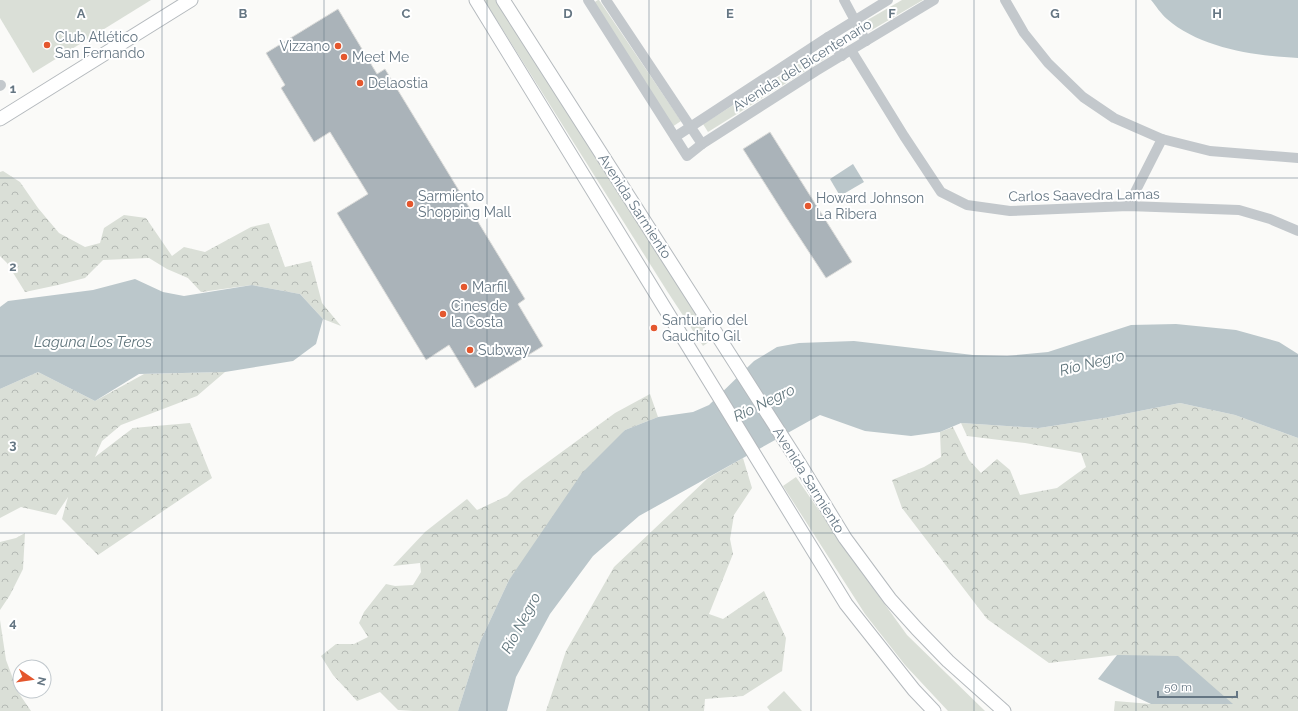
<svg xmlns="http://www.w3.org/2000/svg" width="1298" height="711" font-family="Raleway,sans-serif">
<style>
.forest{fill:url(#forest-crowns)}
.green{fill:#dadfd7}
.water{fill:#bbc7cb}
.building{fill:#aab3b9;stroke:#dcdcda}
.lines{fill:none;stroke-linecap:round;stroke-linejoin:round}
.major-casing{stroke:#b5babe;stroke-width:15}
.minor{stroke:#c3c8cc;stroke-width:10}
.major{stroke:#fff;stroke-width:13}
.grid{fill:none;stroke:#657683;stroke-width:1;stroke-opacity:0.55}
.poi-dot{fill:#e4572e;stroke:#fff;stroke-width:1.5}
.labels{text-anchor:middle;stroke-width:4;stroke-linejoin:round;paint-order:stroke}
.poi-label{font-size:14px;fill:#657683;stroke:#fff;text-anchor:start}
.street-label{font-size:14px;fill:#657683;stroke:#fff}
.water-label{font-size:15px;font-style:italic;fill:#60757c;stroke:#fff}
.grid-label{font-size:13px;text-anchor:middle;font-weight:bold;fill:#657683;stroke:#fff;stroke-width:4;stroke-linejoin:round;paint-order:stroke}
</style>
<defs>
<pattern id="forest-crowns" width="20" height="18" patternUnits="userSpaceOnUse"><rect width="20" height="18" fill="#dadfd7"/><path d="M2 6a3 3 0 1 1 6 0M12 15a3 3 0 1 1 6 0" fill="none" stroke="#b4b9b4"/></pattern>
</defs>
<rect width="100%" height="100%" fill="#fafaf8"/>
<!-- forest -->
<g class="forest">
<path d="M3 171 20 182 38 208 59 233 85 247 100 243 104 228 124 215 146 218 172 256 184 247 205 252 251 227 269 223 285 267 311 261 322 303 341 326 323 319 300 294 252 285 201 292 188 278 167 269 149 258 103 260 85 278 58 285 25 292 7 263 0 256V172Z"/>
<path d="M38 372 95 401 144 374 225 372 197 396 121 425 102 441 95 457 133 428 190 423 212 478 98 555 62 519 68 497 56 515 21 507 0 518V389Z"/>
<path d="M650 394 658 417 625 430 509 580 480 642 458 711H413L398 710 380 692 357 701 333 675 321 656 336 644H354L368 637 359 623 364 612 386 584 395 586 413 585 421 572 420 563 393 566 425 532 467 499 477 510 507 496 522 481 615 413Z"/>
<path d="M1180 403 1235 415 1298 438V711H1114L1115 701 1151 704H1232L1117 655 1049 663 987 619 902 508 892 480 924 467 941 457 940 432 953 427 969 460 981 473 997 459 1010 470 1020 495 1057 488 1086 467 1081 453 1025 443 967 436 961 423 1039 428 1104 418Z"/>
<path d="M743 458 752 488 734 515 730 539 733 554 709 614 723 619 764 591 786 638 782 671 743 696 705 699 704 711H546L566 651 614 567 708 478Z"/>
<path d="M25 533 23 569 10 595 0 610V542L16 538Z"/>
<path d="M0 620 6 660 18 692 31 711H0Z"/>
</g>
<!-- green -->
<g class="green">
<path d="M0 0H151L33 73 0 18Z"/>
<path d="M484 0H498L713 339 703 346 667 291Z"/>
<path d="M598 0H599L681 121 672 127 593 3Z"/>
<path d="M902 0H923L870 31 864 22Z"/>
<path d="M826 47 831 55 708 132 703 124Z"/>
<path d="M796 477 860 570 907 635 985 711H948L905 665 865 614 783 486Z"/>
<path d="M784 691 802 711H770L767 707Z"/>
</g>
<!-- water -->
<g class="water">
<path d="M1151 0H1298V58C1255 56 1200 48 1167 19 1161 14 1156 6 1151 0Z"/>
<path d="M853 164 864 182 840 196 830 179Z"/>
<path d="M135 279 163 292 184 296 252 285 300 294 323 319 316 344 293 361 225 372 139 374 95 401 38 372 0 389V307L8 301 93 290Z"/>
<path d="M1176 324 1236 330 1279 342 1298 354V438L1235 415 1180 403 1104 418 1039 428 961 423 940 432 911 436 865 431 820 415 639 516 593 556 550 614 516 677 507 711H458L480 642 509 580 582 473 625 430 658 417 693 412 709 405 754 361 777 347 799 343 854 341 973 355 1007 356 1048 352 1131 325Z"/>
<path d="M1117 655 1178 656 1233 704H1151L1098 679Z"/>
</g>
<!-- building -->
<g class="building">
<path d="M338 9 377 74 385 69 525 299 518 304 543 346 475 388 449 345 426 360 337 213 368 194 330 132 314 142 281 88 285 85 266 53Z"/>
<path d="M770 132 852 262 826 278 786 217 743 149Z"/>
</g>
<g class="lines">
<defs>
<g id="major">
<path d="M476 0 846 604 914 690 934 711"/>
<path d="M503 0 801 466 845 538 890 599 917 629 948 661 1004 711"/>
<path d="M0 119 191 0"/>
</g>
</defs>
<!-- major casing -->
<use href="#major" class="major-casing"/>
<!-- minor -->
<g class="minor">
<path d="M588 0 687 156 702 144 816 71 934 0"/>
<path d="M606 0 702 144"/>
<path d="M844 0 866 41"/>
<path d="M1005 0 1024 33 1048 63 1083 97 1114 118 1162 139 1210 151 1298 158"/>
<path d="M828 37 842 56"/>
<path d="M851 50 904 136 941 192 967 205 1010 211 1128 206 1239 210 1270 219 1298 231"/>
<path d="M0 86 1 85"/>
<path d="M675 137 828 37 888 0"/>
<path d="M1128 206 1162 139"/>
</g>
<!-- major -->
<use href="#major" class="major"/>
</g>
<!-- grid -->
<path class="grid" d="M162 0V711M324 0V711M487 0V711M649 0V711M811 0V711M974 0V711M1136 0V711M0 178H1298M0 356H1298M0 533H1298"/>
<!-- markers -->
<g class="poi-dot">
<circle cx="47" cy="45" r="4"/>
<circle cx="338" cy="46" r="4"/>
<circle cx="344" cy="57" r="4"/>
<circle cx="360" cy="83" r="4"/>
<circle cx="410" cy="204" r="4"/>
<circle cx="808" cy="206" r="4"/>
<circle cx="464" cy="287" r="4"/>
<circle cx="443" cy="314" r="4"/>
<circle cx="654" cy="328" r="4"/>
<circle cx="470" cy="350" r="4"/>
</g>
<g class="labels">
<!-- poi labels -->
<g class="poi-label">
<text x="55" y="42">Club Atlético<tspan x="55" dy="16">San Fernando</tspan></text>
<text x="330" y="51" text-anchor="end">Vizzano</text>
<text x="352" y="62">Meet Me</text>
<text x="368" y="88">Delaostia</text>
<text x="418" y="201">Sarmiento<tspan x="418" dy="16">Shopping Mall</tspan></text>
<text x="816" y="203">Howard Johnson<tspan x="816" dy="16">La Ribera</tspan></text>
<text x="472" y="292">Marfil</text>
<text x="451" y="311">Cines de<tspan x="451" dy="16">la Costa</tspan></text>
<text x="662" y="325">Santuario del<tspan x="662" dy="16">Gauchito Gil</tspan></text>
<text x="478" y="355">Subway</text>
</g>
<!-- street labels -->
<g class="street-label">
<text transform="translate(802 65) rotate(-32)" y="5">Avenida del Bicentenario</text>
<text transform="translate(1084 195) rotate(-1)" y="5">Carlos Saavedra Lamas</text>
<text transform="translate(635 206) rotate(57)" y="5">Avenida Sarmiento</text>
<text transform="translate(809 480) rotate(58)" y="5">Avenida Sarmiento</text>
</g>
<!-- water labels -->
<g class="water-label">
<text x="93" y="347">Laguna Los Teros</text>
<text transform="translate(1092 363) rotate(-14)" y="5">Río Negro</text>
<text transform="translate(764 403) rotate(-26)" y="5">Río Negro</text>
<text transform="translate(521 623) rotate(-62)" y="5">Río Negro</text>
</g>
</g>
<g class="grid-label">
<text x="81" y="18">A</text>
<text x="243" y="18">B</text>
<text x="406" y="18">C</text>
<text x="568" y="18">D</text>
<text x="730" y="18">E</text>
<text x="892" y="18">F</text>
<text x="1055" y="18">G</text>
<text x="1217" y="18">H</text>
<text x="13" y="93">1</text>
<text x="13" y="271">2</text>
<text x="13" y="449">3</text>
<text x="13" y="627">4</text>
</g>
<!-- north arrow -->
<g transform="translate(32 679) rotate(103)"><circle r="19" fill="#ffffff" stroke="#c1c8cd"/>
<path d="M0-3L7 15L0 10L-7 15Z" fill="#e4572e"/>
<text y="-6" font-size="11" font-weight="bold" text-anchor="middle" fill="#657683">N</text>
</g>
<!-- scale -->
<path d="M1158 691v6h79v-6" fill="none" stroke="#657683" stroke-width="2"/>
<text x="1164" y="691" font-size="12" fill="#657683" stroke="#ffffff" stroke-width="3" paint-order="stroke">50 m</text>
</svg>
